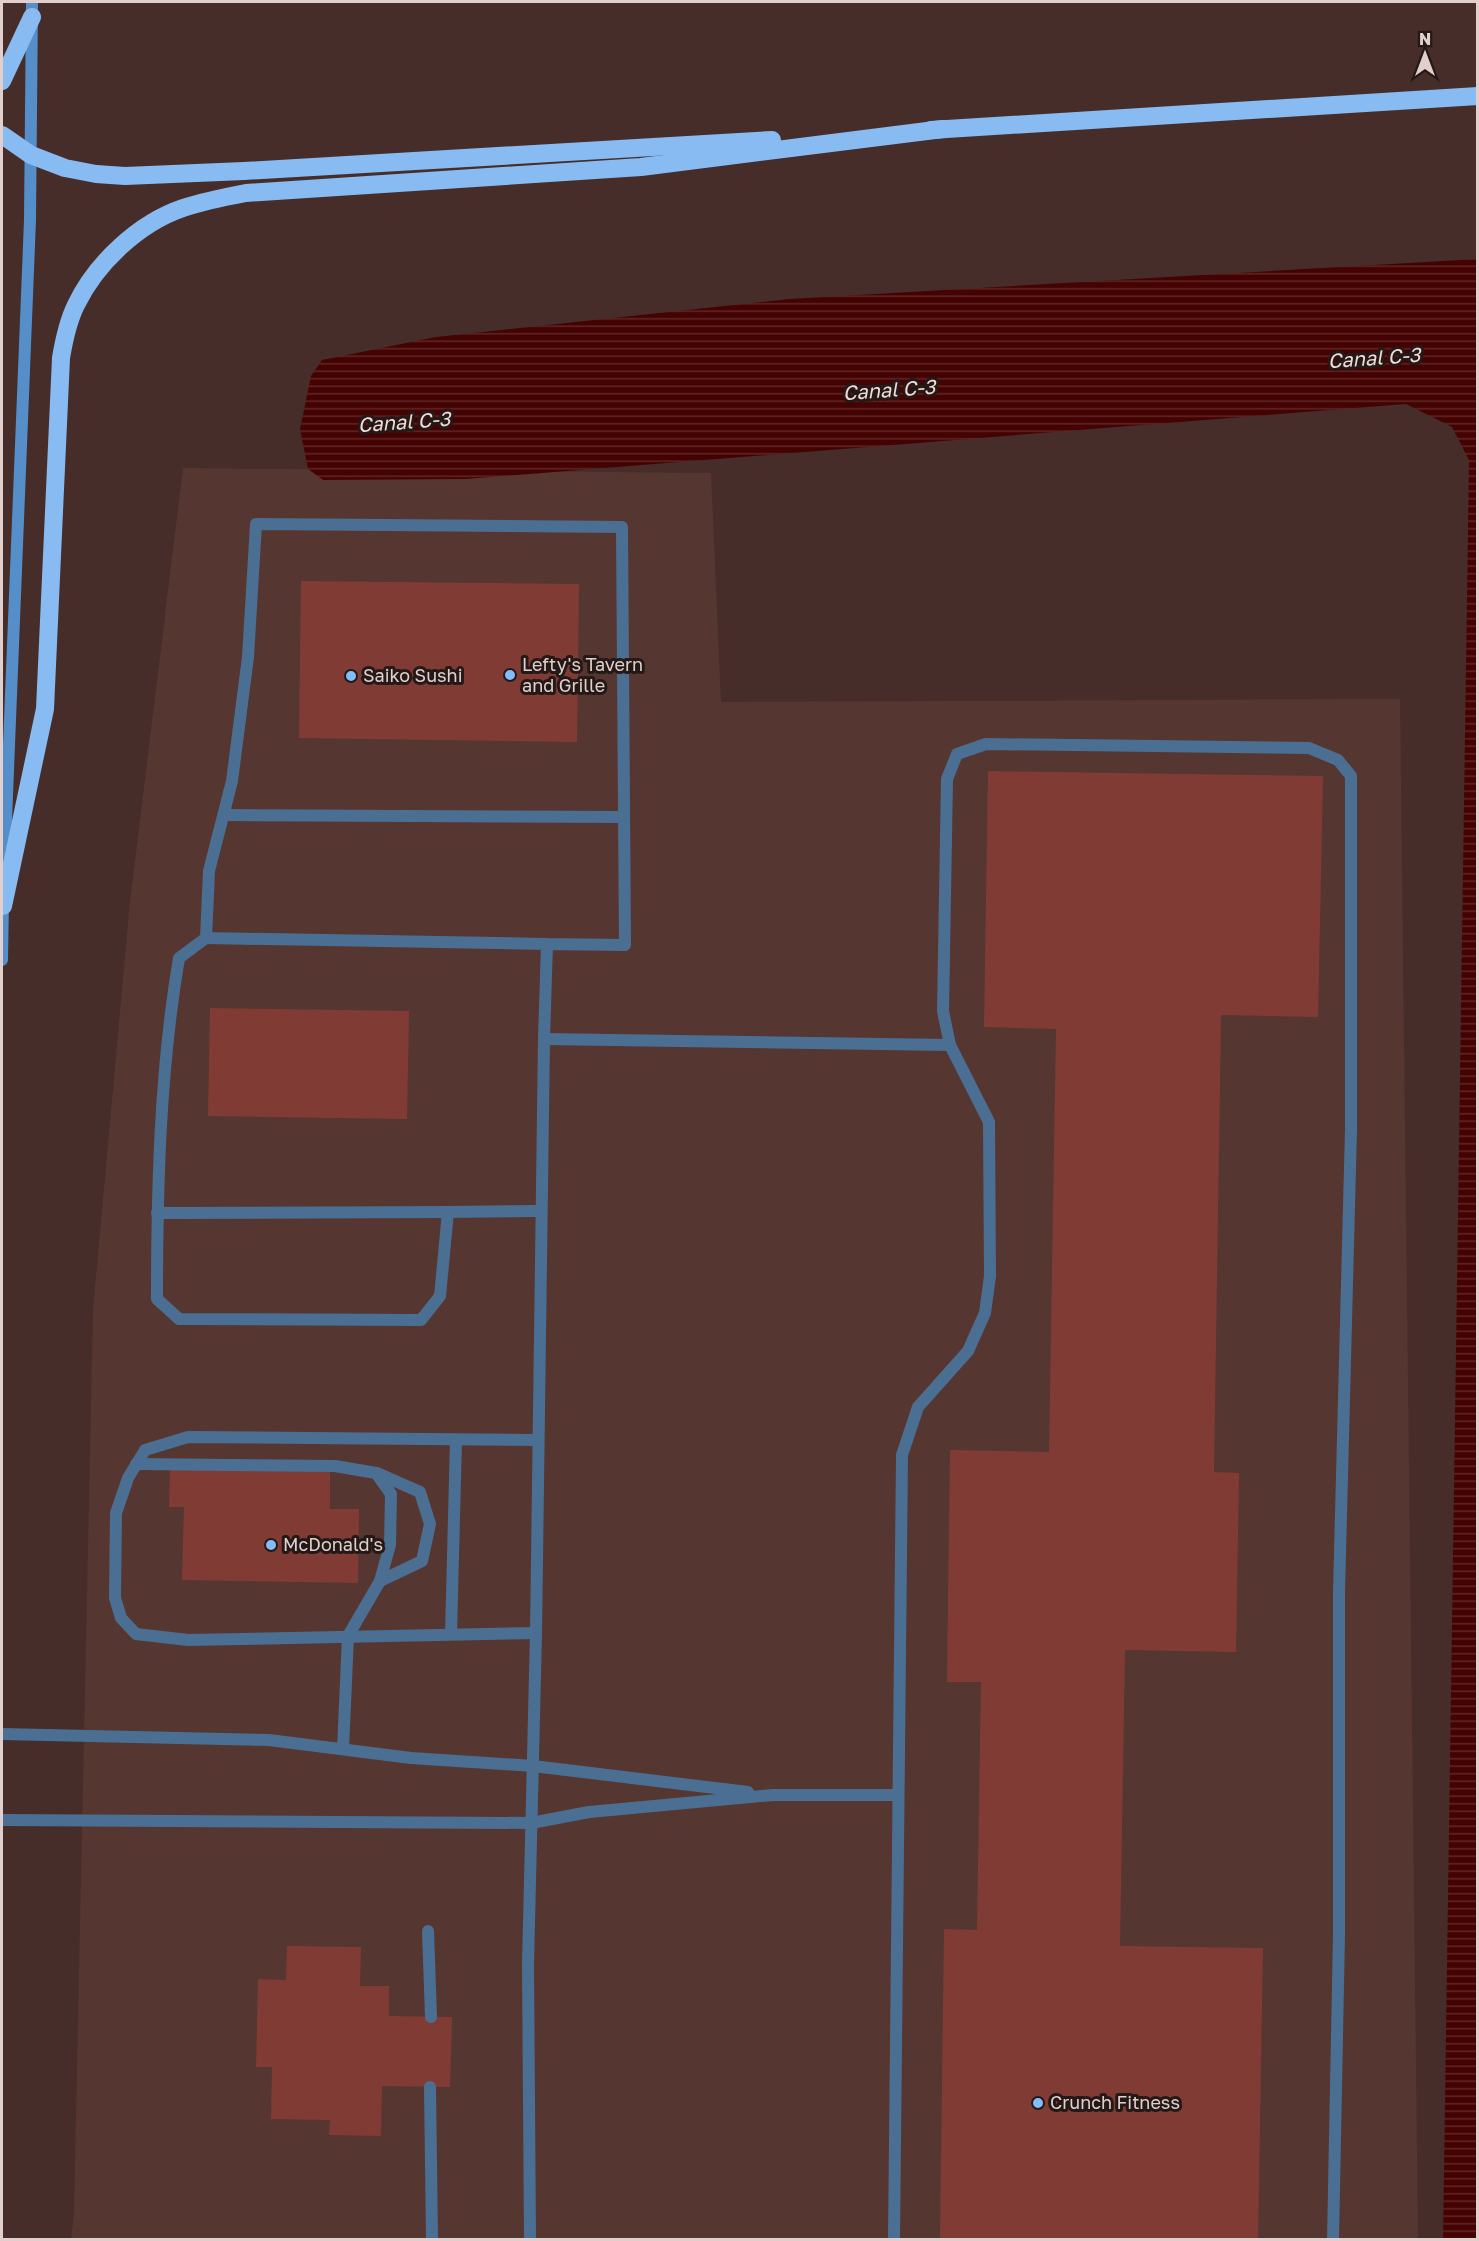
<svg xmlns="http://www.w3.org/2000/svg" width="1479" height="2241" font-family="'Golos Text',sans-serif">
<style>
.built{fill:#563631}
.water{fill:url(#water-rules)}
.building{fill:#803c34}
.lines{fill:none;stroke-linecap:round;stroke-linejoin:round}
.service{stroke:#4b6f93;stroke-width:12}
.secondary{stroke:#558ec8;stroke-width:12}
.motorway{stroke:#88bbf1;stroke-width:18}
.poi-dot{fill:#81bdfa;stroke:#241917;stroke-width:2}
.labels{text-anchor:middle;stroke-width:6;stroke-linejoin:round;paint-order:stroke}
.poi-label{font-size:18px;fill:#e0cfcc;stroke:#241917;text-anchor:start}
.water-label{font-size:20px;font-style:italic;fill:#f1dbd7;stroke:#241917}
</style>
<defs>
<pattern id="water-rules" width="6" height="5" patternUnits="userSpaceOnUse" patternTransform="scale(1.5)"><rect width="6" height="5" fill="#440302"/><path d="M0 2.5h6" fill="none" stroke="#5f2726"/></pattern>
</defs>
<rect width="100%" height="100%" fill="#462d29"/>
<!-- built -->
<path class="built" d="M183 468 711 473 721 702 1400 699 1418 2239 71 2240 74 2212 93 1310 130 902Z"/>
<!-- water -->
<path class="water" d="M1477 259 1478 2239 1443 2240 1469 460 1452 427 1406 404 466 479 323 480 308 469 300 429 311 376 322 360 436 337 789 299Z"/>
<!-- building -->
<g class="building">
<path d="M301 581 579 584 577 742 299 738Z"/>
<path d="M988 771 1323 776 1318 1017 1221 1015 1214 1472 1239 1473 1236 1652 1125 1650 1120 1946 1263 1948 1258 2240H940L944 1929 977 1930 981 1682H947L950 1450 1049 1452 1056 1029 984 1027Z"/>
<path d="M210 1008 409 1011 407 1119 208 1116Z"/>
<path d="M170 1468 330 1471V1509H359L358 1583 182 1580 184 1507H169Z"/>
<path d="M287 1946 361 1947 360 1986H389V2016L452 2017 450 2087 382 2086 381 2136 329 2135 330 2120 271 2119 272 2067H256L258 1979 286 1980Z"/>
</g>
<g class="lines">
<!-- service -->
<g class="service">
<path d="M224 815 624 817"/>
<path d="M206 938 179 958C160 1070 157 1185 157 1299L179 1319 421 1320 440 1296 448 1212 541 1211"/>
<path d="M544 1039 950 1045"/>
<path d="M157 1213 448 1212"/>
<path d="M136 1464 335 1466 376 1473 391 1494 390 1545 380 1581 348 1636 343 1749"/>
<path d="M377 1473 420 1492 430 1524 422 1561 380 1581"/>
<path d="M536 1633 188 1640 136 1634 121 1618 115 1598 116 1513 128 1478 145 1450 188 1437 538 1440"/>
<path d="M451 1634 456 1440"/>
<path d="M2 1734 269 1740 411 1758 533 1766 748 1792"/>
<path d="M2 1820 531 1823 589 1812 773 1795H898"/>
<path d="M428 1931 431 2017"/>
<path d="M430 2087 432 2240"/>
<path d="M530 2240 528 1964 536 1633 544 1039 547 944 625 945 622 527 256 524 248 657 232 781 209 871 206 938 547 944"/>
<path d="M894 2240 902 1455 918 1407 968 1351 985 1313 990 1276 989 1122 950 1045 943 1011 947 779 957 754 986 744 1309 748 1338 760 1351 776V1129L1339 1592V1934L1333 2240"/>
</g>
<!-- secondary -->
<g class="secondary">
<path d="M4 870 30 220 32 2"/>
<path d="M2 960 3 899"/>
</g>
<!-- motorway -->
<g class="motorway">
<path d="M2 81 32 17"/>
<path d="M931 130 1478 96"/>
<path d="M2 135 31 155 65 168 96 174 125 176 244 171 772 140"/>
<path d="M3 906 45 709 61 358C64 340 68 321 76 305 96 263 139 223 183 208 204 201 225 197 246 193L641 167 943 129"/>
</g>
</g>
<!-- markers -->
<g class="poi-dot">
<circle cx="510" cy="675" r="6"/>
<circle cx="351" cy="676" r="6"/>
<circle cx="271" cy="1545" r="6"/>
<circle cx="1038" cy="2103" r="6"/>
</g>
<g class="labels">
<!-- poi labels -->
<g class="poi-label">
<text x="522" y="671">Lefty's Tavern<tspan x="522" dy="21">and Grille</tspan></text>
<text x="363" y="682">Saiko Sushi</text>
<text x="283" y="1551">McDonald's</text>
<text x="1050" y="2109">Crunch Fitness</text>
</g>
<!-- water labels -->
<g class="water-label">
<text transform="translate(1374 358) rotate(-4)" y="7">Canal C-3</text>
<text transform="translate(889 390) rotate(-4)" y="7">Canal C-3</text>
<text transform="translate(404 422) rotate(-4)" y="7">Canal C-3</text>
</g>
</g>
<!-- border -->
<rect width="1479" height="2241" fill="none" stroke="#e0cfcc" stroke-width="6"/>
<!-- north arrow -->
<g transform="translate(1425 54)" stroke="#241917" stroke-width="4.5" paint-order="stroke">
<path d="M0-4.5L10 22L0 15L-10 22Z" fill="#e0cfcc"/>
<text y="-9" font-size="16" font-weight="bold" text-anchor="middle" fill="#e0cfcc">N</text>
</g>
</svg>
